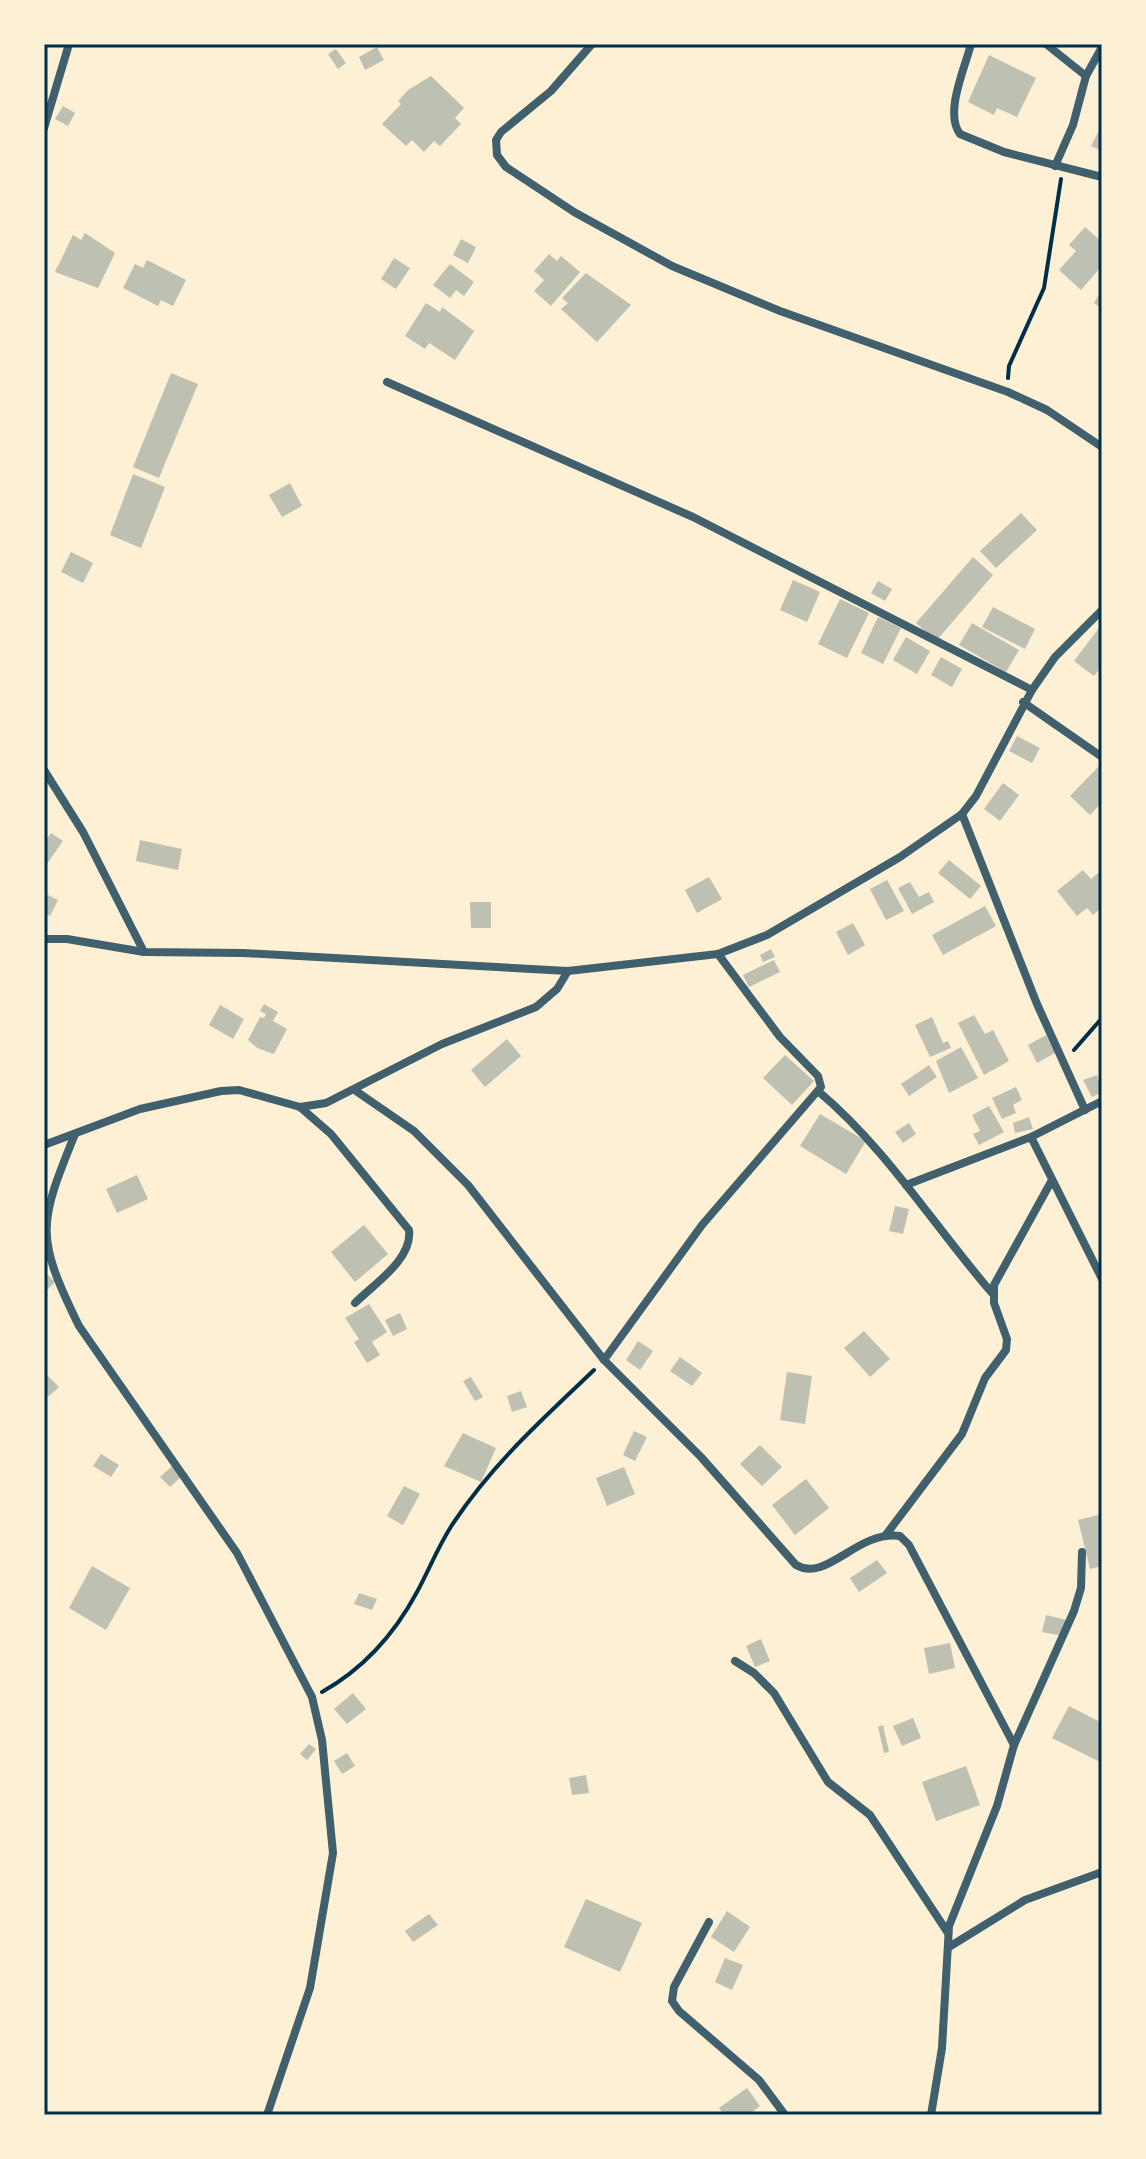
<svg xmlns="http://www.w3.org/2000/svg" width="1146" height="2159" font-family="'Sofia Sans Condensed',sans-serif">
<style>
.building{fill:#bec0b2}
.lines{fill:none;stroke-linecap:round;stroke-linejoin:round}
.path{stroke:#003049;stroke-width:4}
.minor{stroke:#3f606c;stroke-width:8}
.neatline{fill:none;stroke:#003049;stroke-width:3}
</style>
<rect width="100%" height="100%" fill="#fdf0d5"/>
<!-- building -->
<g class="building">
<path d="M377 47 384 60 365 70 359 57Z"/>
<path d="M336 49 346 63 338 69 328 54Z"/>
<path d="M989 55 1036 78 1017 117 997 108 994 115 968 102Z"/>
<path d="M431 76 464 108 455 118 461 124 440 146 434 141 424 152 412 140 406 146 382 124 401 104 398 101 408 90Z"/>
<path d="M63 106 75 113 68 126 55 119Z"/>
<path d="M1102 124V151L1091 146Z"/>
<path d="M1085 227 1102 242V272L1099 269 1081 290 1059 270 1076 251 1069 245Z"/>
<path d="M85 233 115 253 98 288 55 272 73 235 81 240Z"/>
<path d="M461 239 476 247 468 263 453 255Z"/>
<path d="M549 254 557 261 561 256 580 272 551 306 534 291 544 280 534 271Z"/>
<path d="M394 258 410 268 396 289 381 279Z"/>
<path d="M147 260 186 280 173 306 161 300 158 306 123 288 135 264 143 268Z"/>
<path d="M450 264 474 282 464 296 456 290 450 298 433 285Z"/>
<path d="M586 273 631 305 597 342 561 309 568 303 562 298Z"/>
<path d="M1102 290V309L1094 303Z"/>
<path d="M426 303 440 312 442 307 474 331 455 360 429 343 425 349 405 336Z"/>
<path d="M171 373 198 384 159 478 133 467Z"/>
<path d="M133 474 165 487 141 548 110 535Z"/>
<path d="M290 483 302 506 282 517 269 495Z"/>
<path d="M1021 513 1037 530 996 568 980 551Z"/>
<path d="M71 552 93 563 83 583 61 572Z"/>
<path d="M973 557 993 575 936 641 916 623Z"/>
<path d="M793 580 820 592 807 622 780 610Z"/>
<path d="M878 581 892 589 885 601 871 593Z"/>
<path d="M840 599 869 613 847 658 818 644Z"/>
<path d="M993 607 1035 629 1025 649 982 627Z"/>
<path d="M878 617 901 628 883 664 861 653Z"/>
<path d="M972 623 1019 650 1006 672 959 645Z"/>
<path d="M1102 624V666L1094 676 1074 661Z"/>
<path d="M906 637 930 651 917 674 893 660Z"/>
<path d="M941 657 962 669 952 687 931 675Z"/>
<path d="M1017 736 1040 748 1032 763 1009 751Z"/>
<path d="M1102 763V802L1090 815 1070 796Z"/>
<path d="M1003 783 1019 795 1000 821 984 809Z"/>
<path d="M51 833 63 841 44 868V843Z"/>
<path d="M140 840 182 849 178 870 136 861Z"/>
<path d="M949 860 981 886 970 899 938 873Z"/>
<path d="M1083 870 1091 879 1098 873 1102 877V907L1093 915 1087 908 1077 916 1057 891Z"/>
<path d="M709 877 722 899 697 913 685 890Z"/>
<path d="M887 880 904 911 886 920 870 889Z"/>
<path d="M910 882 919 897 929 892 934 902 912 914 898 888Z"/>
<path d="M44 893 58 900 50 916 44 913Z"/>
<path d="M470 902H491V928H471Z"/>
<path d="M985 906 996 926 943 955 932 935Z"/>
<path d="M853 923 865 945 848 955 836 932Z"/>
<path d="M771 949 775 957 763 962 760 955Z"/>
<path d="M774 960 780 972 749 987 743 975Z"/>
<path d="M264 1004 278 1012 273 1021 287 1029 274 1054 257 1048 248 1040 260 1017 264 1018 266 1014 260 1011Z"/>
<path d="M220 1005 244 1019 233 1039 209 1025Z"/>
<path d="M974 1015 985 1034 993 1030 1009 1061 984 1075 958 1023Z"/>
<path d="M932 1017 943 1043 948 1041 951 1048 930 1057 915 1025Z"/>
<path d="M1046 1035 1055 1053 1037 1063 1028 1045Z"/>
<path d="M507 1039 521 1056 485 1087 471 1070Z"/>
<path d="M961 1047 978 1078 949 1093 936 1061Z"/>
<path d="M785 1055 814 1081 792 1105 763 1078Z"/>
<path d="M929 1065 937 1077 909 1096 901 1084Z"/>
<path d="M1097 1075 1102 1092 1092 1097 1083 1080Z"/>
<path d="M1016 1087 1022 1100 1013 1105 1016 1113 1002 1119 992 1098Z"/>
<path d="M989 1106 1004 1132 979 1145 973 1134 980 1131 972 1115Z"/>
<path d="M820 1114 866 1141 846 1174 800 1146Z"/>
<path d="M1029 1117 1033 1129 1015 1133 1013 1123Z"/>
<path d="M909 1123 916 1134 903 1143 895 1132Z"/>
<path d="M137 1175 148 1199 117 1213 106 1189Z"/>
<path d="M895 1206 909 1209 903 1234 889 1231Z"/>
<path d="M364 1225 388 1254 355 1282 331 1252Z"/>
<path d="M44 1271 55 1282 45 1292 48 1295 44 1299Z"/>
<path d="M369 1304 387 1332 372 1342 380 1355 367 1363 354 1342 359 1339 345 1318Z"/>
<path d="M400 1313 407 1329 393 1336 385 1320Z"/>
<path d="M864 1331 890 1359 870 1377 844 1348Z"/>
<path d="M638 1341 653 1351 640 1370 626 1360Z"/>
<path d="M680 1357 702 1373 692 1386 670 1371Z"/>
<path d="M44 1372 59 1387 49 1396 44 1390Z"/>
<path d="M787 1372 812 1376 805 1424 780 1420Z"/>
<path d="M471 1377 483 1397 475 1401 463 1381Z"/>
<path d="M521 1391 527 1407 512 1412 507 1396Z"/>
<path d="M634 1431 647 1437 635 1461 623 1455Z"/>
<path d="M463 1433 496 1448 481 1482 444 1466Z"/>
<path d="M760 1445 782 1467 762 1486 740 1464Z"/>
<path d="M101 1454 119 1465 111 1477 93 1466Z"/>
<path d="M172 1466 182 1476 170 1487 160 1477Z"/>
<path d="M624 1467 635 1494 607 1506 596 1478Z"/>
<path d="M806 1479 829 1508 795 1535 772 1505Z"/>
<path d="M404 1486 420 1494 403 1525 387 1516Z"/>
<path d="M1102 1514V1566L1090 1569 1078 1520Z"/>
<path d="M877 1560 887 1573 859 1592 850 1578Z"/>
<path d="M92 1566 130 1588 106 1630 69 1608Z"/>
<path d="M359 1593 377 1599 372 1610 354 1604Z"/>
<path d="M1046 1615 1067 1620 1063 1636 1042 1632Z"/>
<path d="M761 1639 770 1661 755 1667 746 1646Z"/>
<path d="M950 1643 955 1668 929 1674 924 1648Z"/>
<path d="M353 1693 366 1709 347 1724 334 1709Z"/>
<path d="M1069 1706 1102 1723 1100 1762 1052 1738Z"/>
<path d="M913 1718 921 1738 902 1746 893 1726Z"/>
<path d="M883 1725 889 1752 884 1753 878 1727Z"/>
<path d="M309 1744 316 1749 307 1760 300 1754Z"/>
<path d="M347 1753 355 1766 342 1774 334 1761Z"/>
<path d="M966 1766 980 1805 936 1821 922 1782Z"/>
<path d="M586 1775 589 1793 572 1795 569 1778Z"/>
<path d="M586 1899 642 1923 620 1972 564 1947Z"/>
<path d="M727 1911 750 1927 734 1952 711 1937Z"/>
<path d="M429 1914 438 1925 413 1942 405 1931Z"/>
<path d="M725 1958 743 1965 732 1990 715 1982Z"/>
<path d="M747 2088 760 2106 748 2115H724L719 2108Z"/>
</g>
<g class="lines">
<!-- path -->
<g class="path">
<path d="M1008 378 1009 366 1044 288 1061 179"/>
<path d="M1074 1050 1102 1018"/>
<path d="M322 1692C363 1669 395 1633 417 1592 430 1568 439 1544 454 1522 494 1462 543 1419 594 1370"/>
</g>
<!-- minor -->
<g class="minor">
<path d="M592 44 551 91 501 132 496 140 497 155 506 167 574 212 672 266 780 311 1008 392 1047 410 1102 447"/>
<path d="M971 44C965 68 944 113 960 134L1004 152 1102 177"/>
<path d="M1046 44 1086 76"/>
<path d="M44 128 69 44"/>
<path d="M1055 166 1073 125 1086 76 1102 47"/>
<path d="M387 382 693 517 1032 690"/>
<path d="M1023 702 1102 757"/>
<path d="M44 770 83 832 144 952"/>
<path d="M962 814 1037 1004 1085 1110"/>
<path d="M44 939H67L144 952 243 953 568 971 718 954 767 935 900 857 962 814 976 796 1032 690 1055 657 1102 610"/>
<path d="M356 1091 414 1131 468 1185 604 1360 701 1457 796 1565C827 1583 857 1530 900 1536L909 1545 1014 1745"/>
<path d="M818 1091C887 1149 934 1226 992 1293"/>
<path d="M300 1107 331 1134 409 1230C413 1259 374 1284 355 1303"/>
<path d="M75 1134C38 1225 35 1236 79 1326L237 1553 312 1697 322 1740 333 1853 310 1988 267 2115"/>
<path d="M1031 1137 1102 1279"/>
<path d="M44 1145 140 1109 221 1091 239 1090 300 1107 326 1103 442 1044 536 1007 557 989 568 971"/>
<path d="M906 1185 1031 1137 1102 1101"/>
<path d="M604 1360 702 1225 821 1087 818 1076 780 1037 718 954"/>
<path d="M885 1536 962 1434 985 1378 1006 1350 1007 1339 994 1303V1285L1052 1180"/>
<path d="M735 1661 754 1673 774 1693 828 1782 870 1815 948 1933"/>
<path d="M709 1922 674 1987 672 2001 679 2011 759 2080 785 2115"/>
<path d="M949 1947 1025 1900 1102 1872"/>
<path d="M931 2115 942 2048 949 1926 997 1806 1014 1745 1074 1611 1081 1588 1082 1552"/>
</g>
</g>
<!-- border -->
<rect width="1146" height="2159" fill="none" stroke="#fdf0d5" stroke-width="92"/>
<rect x="46" y="46" width="1054" height="2067" class="neatline"/>
</svg>
